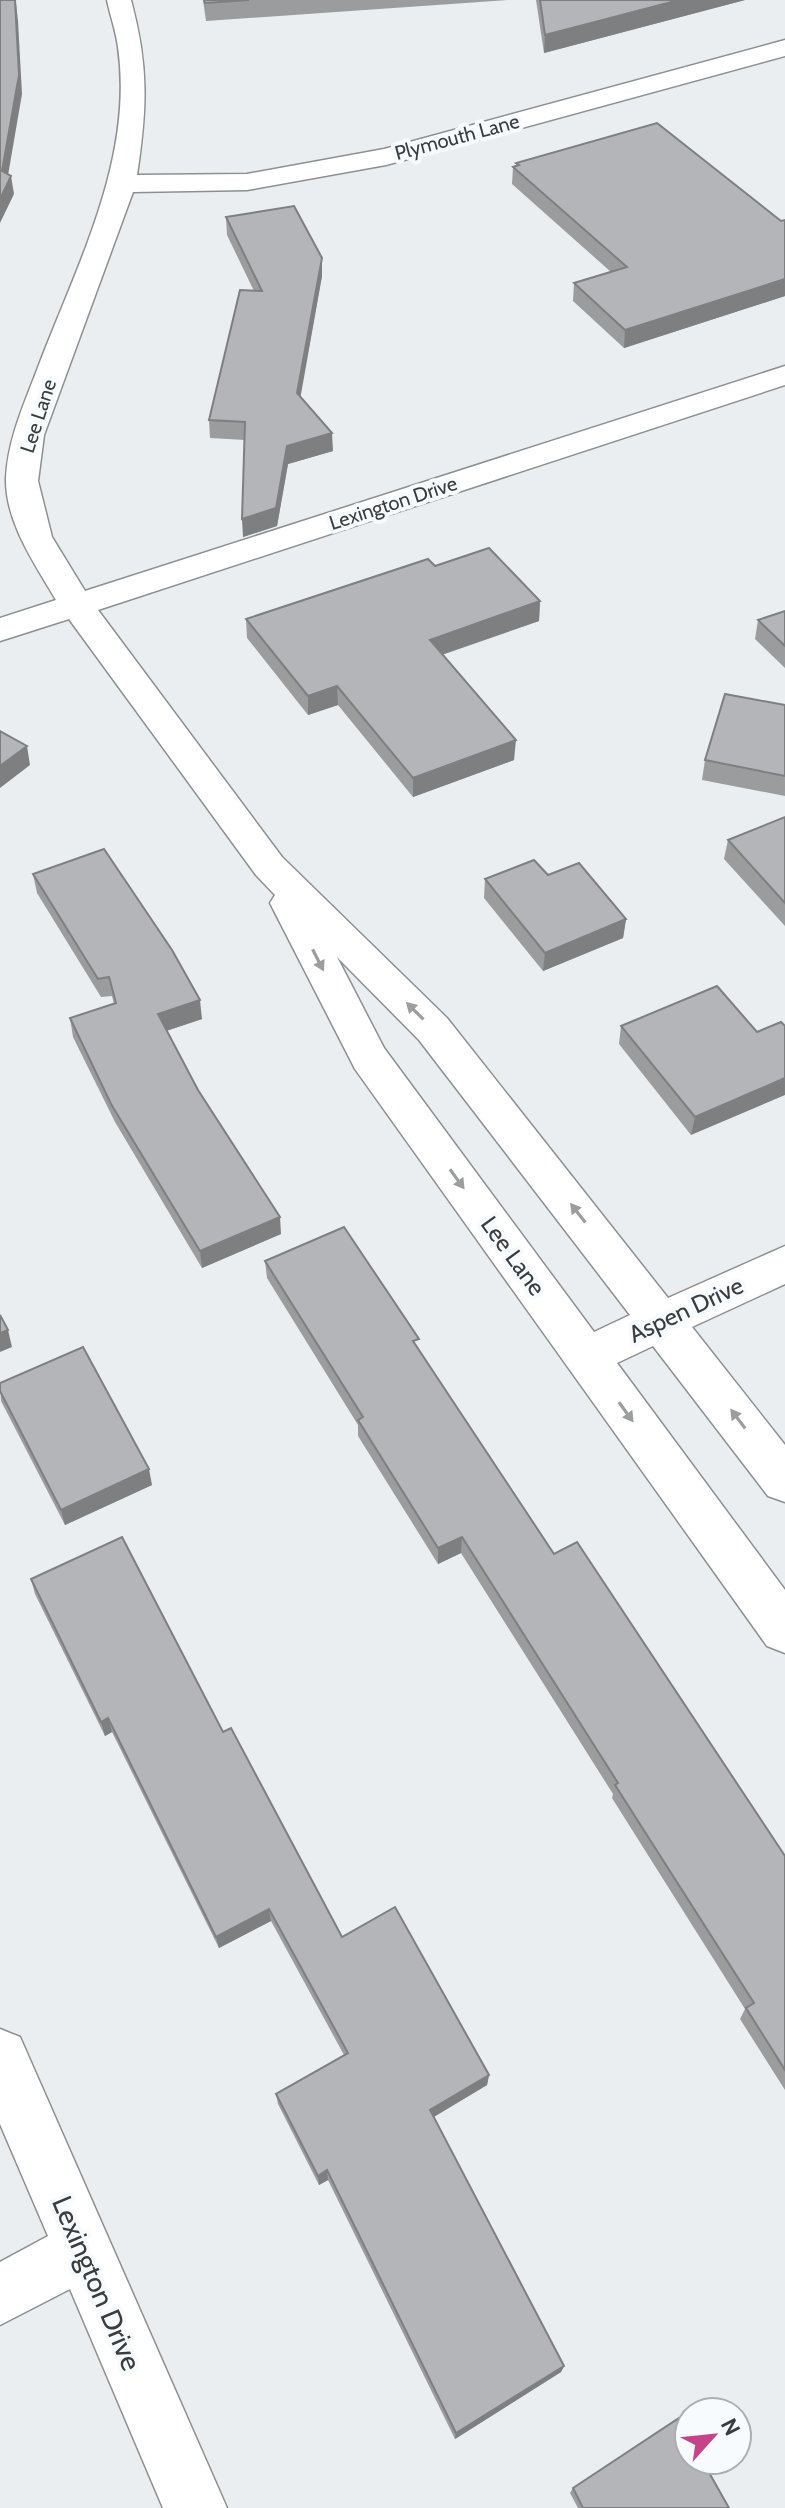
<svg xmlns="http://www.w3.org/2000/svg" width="785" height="2508" font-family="Cabin,sans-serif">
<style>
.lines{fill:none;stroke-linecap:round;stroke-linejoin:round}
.street-casing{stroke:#8c9091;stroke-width:3}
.street{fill:#fff;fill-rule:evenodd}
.wall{fill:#9a9c9e}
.shaded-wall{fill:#7d7f81}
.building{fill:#b3b5b8;stroke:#7d7f81;stroke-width:2}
.oneway{fill:#9c9e9e}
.labels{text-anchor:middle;stroke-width:8;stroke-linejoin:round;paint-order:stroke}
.far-street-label{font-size:20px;fill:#3a3c3d;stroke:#f7fbfd}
.street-label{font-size:24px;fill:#3a3c3d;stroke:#f7fbfd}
.near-street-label{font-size:28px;fill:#3a3c3d;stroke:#f7fbfd}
</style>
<rect width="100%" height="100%" fill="#eaeef0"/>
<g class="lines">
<defs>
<g id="street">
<path d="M107 0H131C149 67 147 108 137 175L247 174 384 149 785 40V56L386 165 247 190 133 192 44 435 38 481 52 537 85 591 785 366V385L98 610 282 857 447 1018 668 1298 785 1246V1284L692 1327 785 1445V1502L768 1496 653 1346 617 1363 785 1590V1653L767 1646 355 1069 270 903 275 895 256 875 69 619 0 641V618L56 600C35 564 5 522 6 478 8 437 26 400 40 362 78 263 134 157 118 47 116 31 110 15 107 0ZM337 957 419 1040 630 1315 594 1332 384 1048Z"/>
<path d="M0 2029 20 2037 227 2508H163L70 2289 0 2325V2262L48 2236 0 2124Z"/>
</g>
</defs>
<!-- street casing -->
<use href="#street" class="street-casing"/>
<!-- street -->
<use href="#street" class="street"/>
</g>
<!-- wall -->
<g class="wall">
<path d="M203 0H508L206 21Z"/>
<path d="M536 0H745L544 53Z"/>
<path d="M516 163 781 221 785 220V296L624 348 573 301 574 283 611 272 512 184 513 167 516 166Z"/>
<path d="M226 217 322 258V276L300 396 333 451 288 464 277 526 243 537 245 440 210 438 209 420 254 291 227 235Z"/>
<path d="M435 566 540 601 539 621 442 655 514 760 413 797 338 705 308 715 247 638 246 619Z"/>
<path d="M785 611V668L755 639 758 620Z"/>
<path d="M785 705V796L702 780 705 760Z"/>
<path d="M785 817V926L724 859 728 840Z"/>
<path d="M33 874 202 1019 166 1031 198 1090 281 1234 202 1268 115 1122 73 1037 70 1018 114 1004 112 996 101 997 37 893Z"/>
<path d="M548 875 626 919 623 938 543 971 484 898 485 879Z"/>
<path d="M621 1026 757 1032 691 1135 619 1044Z"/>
<path d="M265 1261 418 1349 554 1554 785 1856V2090L740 2019 745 2009 612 1798 613 1794 461 1553 438 1564 358 1436V1425L267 1278Z"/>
<path d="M0 1383 152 1485 65 1525 1 1401Z"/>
<path d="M31 1579 223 1732 342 1937 489 2075 487 2085 434 2117 564 2366 561 2372 455 2439 328 2180 319 2185 278 2104 276 2094 344 2055 271 1921 219 1948 112 1732 105 1736 35 1594Z"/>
<path d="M573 2488 729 2508H578L570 2493Z"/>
</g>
<!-- shaded-wall -->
<g class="shaded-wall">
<path d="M679 0H745L544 53 545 35Z"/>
<path d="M16 3 18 21 22 94 6 187 11 176 14 194 0 223V199Z"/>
<path d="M322 258V276L298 411 297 393Z"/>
<path d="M785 279V296L624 348 625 330Z"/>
<path d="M332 433 333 451 288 464 277 526 243 537 242 519 287 446Z"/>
<path d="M540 601 539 621 429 659 430 640Z"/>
<path d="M337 686 338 705 308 715V696Z"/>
<path d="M516 740 514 760 413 797V778Z"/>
<path d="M27 746 30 765 0 788V766Z"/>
<path d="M626 919 623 938 543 971 545 953Z"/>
<path d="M200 1000 202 1019 160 1033 158 1014Z"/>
<path d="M785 1078V1095L691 1135 695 1117Z"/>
<path d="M280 1217 281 1234 202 1268 200 1251Z"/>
<path d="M8 1330 12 1347 0 1352V1333Z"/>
<path d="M149 1469 152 1485 65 1525 61 1510Z"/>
<path d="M462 1537 461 1553 438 1564V1548Z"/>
<path d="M108 1718 112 1732 105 1736 101 1722Z"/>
<path d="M269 1909 271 1921 219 1948 216 1937Z"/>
<path d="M489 2075 487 2085 430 2119V2110Z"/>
<path d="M327 2170 328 2180 319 2185 318 2176Z"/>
<path d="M564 2366 561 2372 455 2439 456 2433Z"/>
</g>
<!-- building -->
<g class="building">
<path d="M0 0H15L19 75 2 171 11 176 0 199Z"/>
<path d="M204 0H249L205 3Z"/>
<path d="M540 0H679L545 35Z"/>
<path d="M657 123 781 221 785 220V279L625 330 574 283 627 267 513 167 519 165 516 163Z"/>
<path d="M294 206 322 258 297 393 332 433 287 446 276 508 242 519 245 422 209 420 240 290 262 291 226 217Z"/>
<path d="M489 548 540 601 430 640 516 740 413 778 337 686 308 696 246 619 428 559 435 566Z"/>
<path d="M785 611V646L758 620Z"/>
<path d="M725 694 785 705V776L705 760Z"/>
<path d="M0 731 27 746 0 766Z"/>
<path d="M785 817V903L728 840Z"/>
<path d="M104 849 172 950 200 1000 158 1014 198 1090 280 1217 200 1251 111 1104 70 1018 116 1003 109 977 98 979 33 874Z"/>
<path d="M534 860 548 875 579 863 626 919 545 953 485 879Z"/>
<path d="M717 986 757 1032 781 1022 785 1026V1078L695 1117 621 1026Z"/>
<path d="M344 1227 419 1339 413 1341 554 1554 577 1542 785 1856V2070L746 2008 754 2003 615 1785 618 1783 462 1537 438 1548 358 1420 363 1417 265 1261Z"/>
<path d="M0 1315 8 1330 0 1333Z"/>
<path d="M83 1347 149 1469 61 1510 0 1391V1383Z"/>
<path d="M122 1537 223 1732 231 1728 342 1937 395 1907 489 2075 430 2110 564 2366 456 2433 327 2170 318 2176 276 2094 348 2053 269 1909 216 1937 108 1718 101 1722 31 1579Z"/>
<path d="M679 2418 689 2436V2460H702L729 2508H583L573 2488Z"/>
</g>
<!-- one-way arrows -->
<defs><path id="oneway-solid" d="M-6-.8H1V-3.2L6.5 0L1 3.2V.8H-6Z" transform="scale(2)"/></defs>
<g class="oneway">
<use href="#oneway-solid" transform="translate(318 960) rotate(63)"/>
<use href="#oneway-solid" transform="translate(415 1011) rotate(-135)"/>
<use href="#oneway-solid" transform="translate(457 1179) rotate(54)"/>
<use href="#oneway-solid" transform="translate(578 1213) rotate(-128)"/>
<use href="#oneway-solid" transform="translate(626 1412) rotate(54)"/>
<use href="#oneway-solid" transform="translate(738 1419) rotate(-127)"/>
</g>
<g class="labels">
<!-- far-street labels -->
<g class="far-street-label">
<text transform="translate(457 137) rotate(-15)" y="7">Plymouth Lane</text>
<text transform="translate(38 416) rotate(-72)" y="7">Lee Lane</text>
<text transform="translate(393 503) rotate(-18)" y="7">Lexington Drive</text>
</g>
<!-- street labels -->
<g class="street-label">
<text transform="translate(513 1256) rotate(54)" y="8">Lee Lane</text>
<text transform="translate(686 1310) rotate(-25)" y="8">Aspen Drive</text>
</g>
<!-- near-street labels -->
<g class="near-street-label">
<text transform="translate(97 2283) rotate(67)" y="10">Lexington Drive</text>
</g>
</g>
<!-- north arrow -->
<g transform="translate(713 2436) rotate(63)"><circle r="38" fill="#f7fbfd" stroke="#abafb0" stroke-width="2"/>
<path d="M0-6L14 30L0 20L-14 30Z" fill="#c64389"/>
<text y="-12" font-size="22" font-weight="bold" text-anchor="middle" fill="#3a3c3d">N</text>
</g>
</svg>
